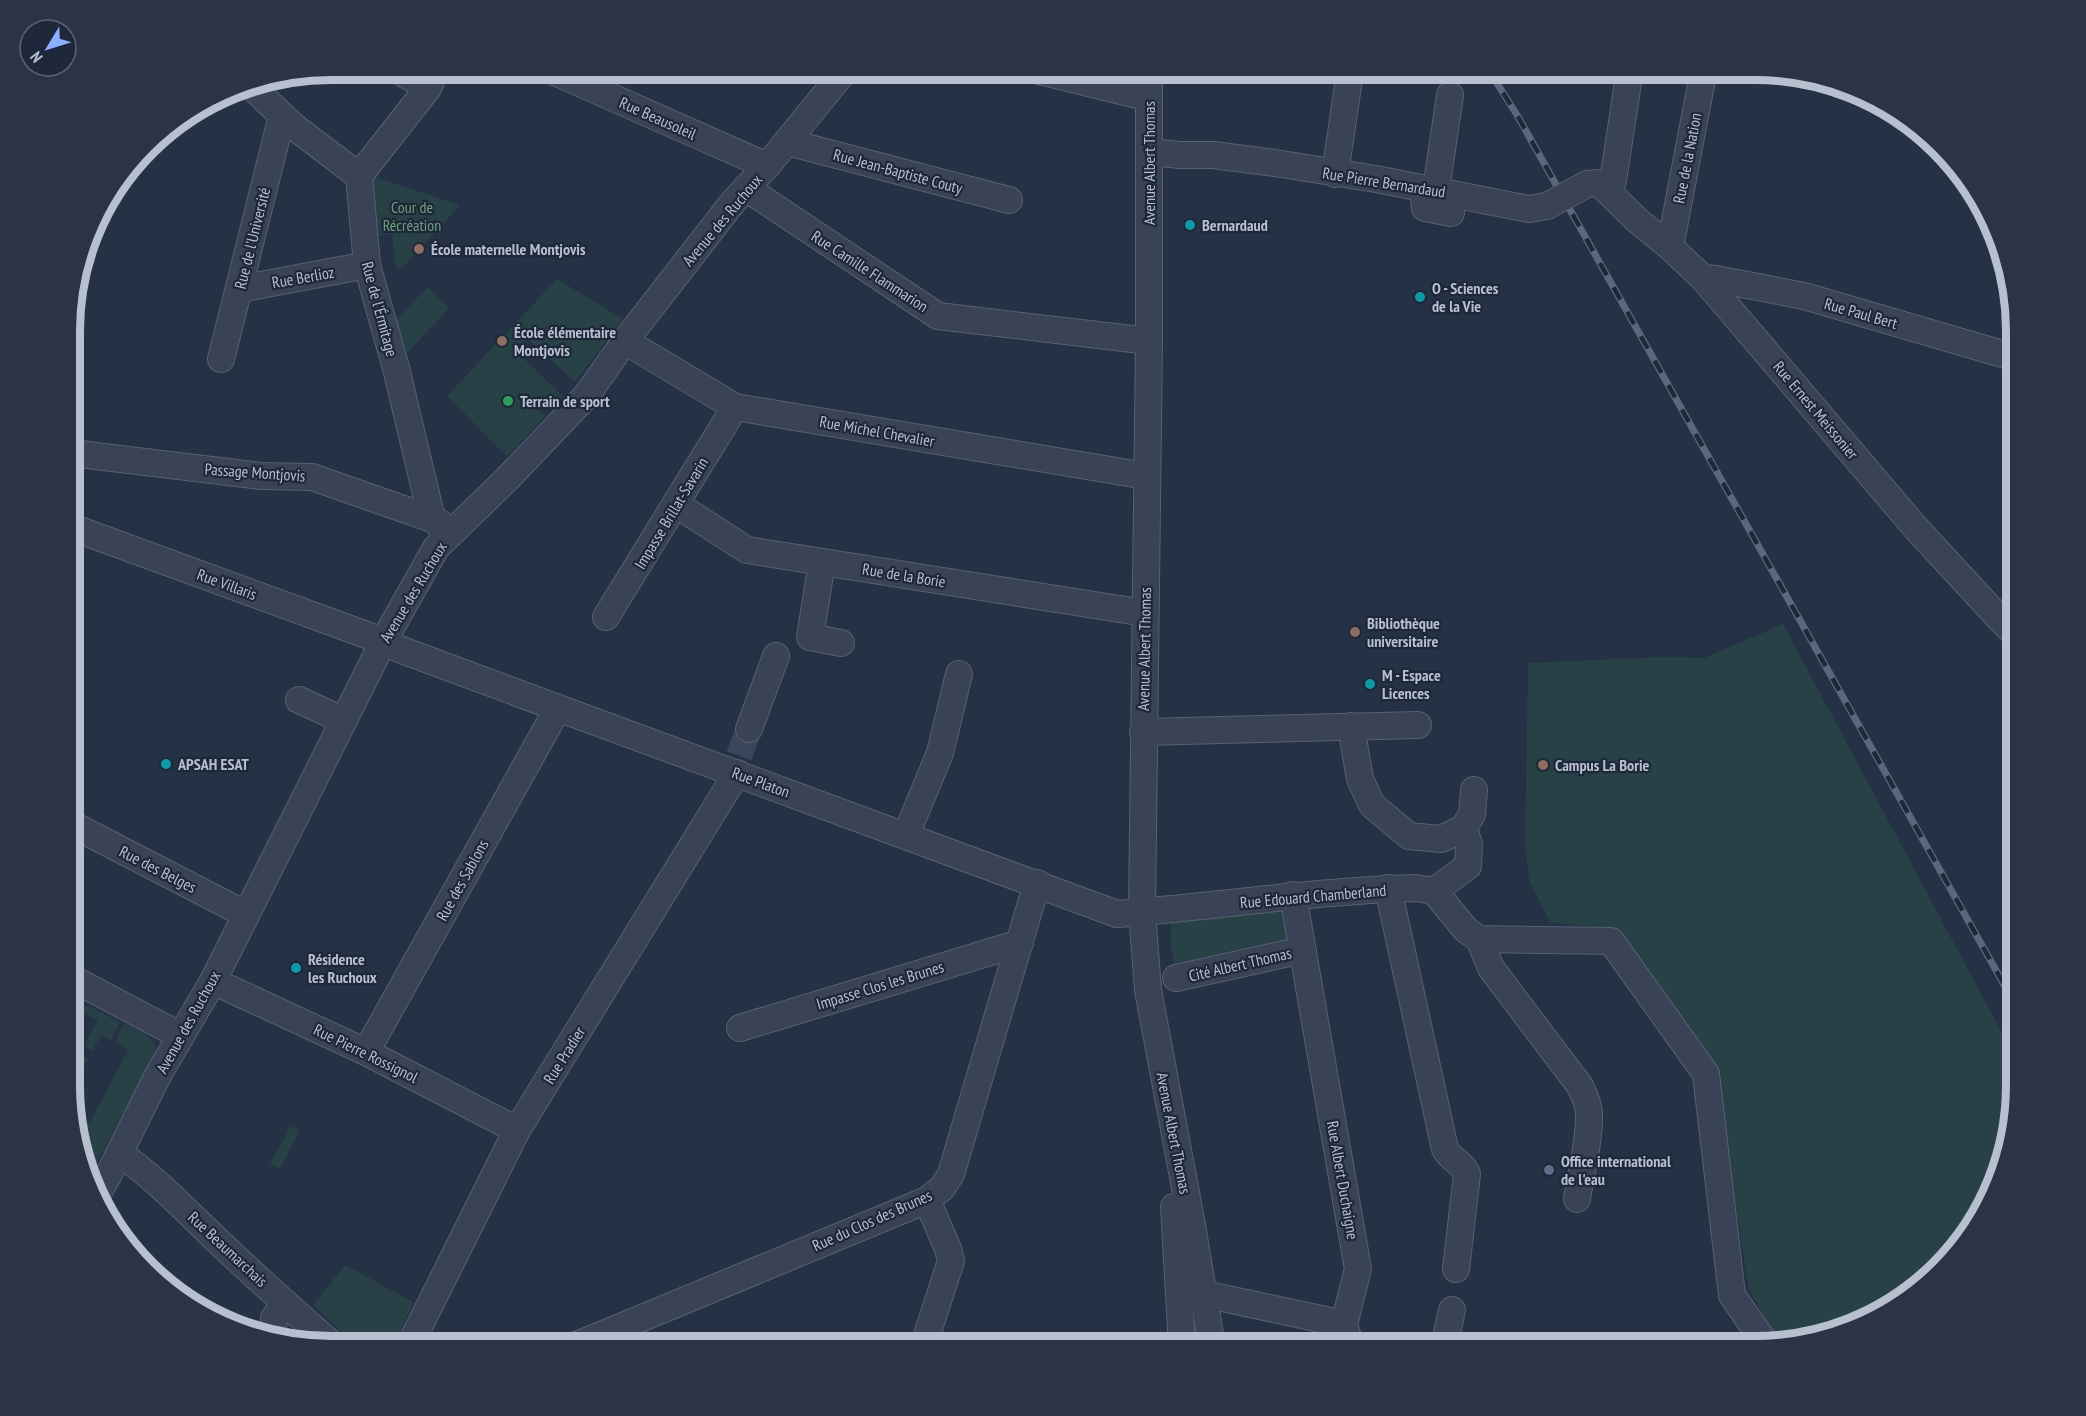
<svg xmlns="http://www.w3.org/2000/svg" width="2086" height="1416" font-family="'PT Sans Narrow',sans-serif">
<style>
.green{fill:#274146}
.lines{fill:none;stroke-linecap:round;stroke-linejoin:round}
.minor-tunnel{stroke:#3b465a;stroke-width:26;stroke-dasharray:26 13;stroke-linecap:butt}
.minor-casing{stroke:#586172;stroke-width:28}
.minor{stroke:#3a4355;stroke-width:26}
.rail-casing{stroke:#5c677c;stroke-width:7}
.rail{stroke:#1e283a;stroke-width:4.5;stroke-dasharray:14;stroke-linecap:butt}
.minor-bridge-casing{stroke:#586172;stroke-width:28;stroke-linecap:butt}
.minor-bridge{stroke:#3a4355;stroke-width:26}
.culture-dot{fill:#0f9aa8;stroke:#1e283a;stroke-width:2}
.education-dot{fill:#8d6e63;stroke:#1e283a;stroke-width:2}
.leisure-dot{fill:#2e9e5b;stroke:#1e283a;stroke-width:2}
.service-dot{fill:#5c6f8a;stroke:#1e283a;stroke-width:2}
.labels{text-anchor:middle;stroke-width:4.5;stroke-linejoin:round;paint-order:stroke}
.street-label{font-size:16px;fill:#b8bfce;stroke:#1e283a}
.park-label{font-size:16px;fill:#6da17c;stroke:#1e283a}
.poi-label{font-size:16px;font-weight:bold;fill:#b8bfce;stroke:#1e283a;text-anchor:start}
.rim{fill:none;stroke:#b8bfce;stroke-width:8}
</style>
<rect width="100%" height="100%" fill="#253145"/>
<!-- green -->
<g class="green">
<path d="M372 176 460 205 400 270 395 265 392 234 374 236Z"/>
<path d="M557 279 623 319 575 382 528 339 516 351 563 396 552 408 544 401 538 409 546 415 507 457 447 396Z"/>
<path d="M427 287 450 308 401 359 392 324Z"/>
<path d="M1783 624 2016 1059V1102L2003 1169 1973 1231 1886 1312 1779 1344 1749 1289 1713 1066 1669 1000 1637 965 1598 928 1550 922 1529 880 1525 843 1528 663 1661 657 1704 658Z"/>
<path d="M1284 907 1291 944 1175 970 1171 946V919Z"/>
<path d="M89 1006 120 1022 111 1040 101 1035 92 1051 87 1048 85 1043 98 1020 71 1008Z"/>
<path d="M124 1023C138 1030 156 1035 156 1053L92 1171 88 1169 71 1119V1113L90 1122 128 1050 115 1042Z"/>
<path d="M82 1056 88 1059 72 1090 71 1070 77 1058Z"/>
<path d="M291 1126 300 1130 280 1169 270 1164Z"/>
<path d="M345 1265 414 1302 393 1347H358L313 1305Z"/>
</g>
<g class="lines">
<!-- minor-tunnel -->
<path class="minor-tunnel" d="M739 756 749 729"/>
<defs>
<g id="minor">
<path d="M396 69 428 88"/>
<path d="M548 69 767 166"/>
<path d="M1031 69 1149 98"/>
<path d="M1149 69V341L1142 912 1148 990 1192 1225 1212 1347"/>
<path d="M250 85 293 126 359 176 367 265 396 368 432 519 440 523 444 539"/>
<path d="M787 142 1009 200"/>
<path d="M1150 152 1180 155H1213L1275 163 1376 179 1529 209 1547 206"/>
<path d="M1335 174 1349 79"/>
<path d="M359 176 428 88 436 69"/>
<path d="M1587 184 1599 183 1638 221 1670 247 1703 278 1915 527 1998 617 2016 635"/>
<path d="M746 188 938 316 1149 341"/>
<path d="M1423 188 1425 208 1451 213"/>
<path d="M1436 190 1450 95"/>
<path d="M1609 192 1613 181 1630 69"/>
<path d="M1670 247 1704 69"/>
<path d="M1703 278 1716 279 1804 296 2016 358"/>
<path d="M240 289 367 265"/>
<path d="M625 341 735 407 1146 476"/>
<path d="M221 359 282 116"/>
<path d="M71 453 261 476 312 477 432 519"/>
<path d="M677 505 747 550 1145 613"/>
<path d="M71 527 372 637 399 649 558 708 1117 914C1217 906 1316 891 1416 888L1434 891 1466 930 1479 939 1611 941 1706 1074 1732 1295 1767 1346"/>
<path d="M822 562 810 637 841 643"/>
<path d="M606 617 735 407"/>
<path d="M299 700 343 720"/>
<path d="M1351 726 1360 779 1372 805 1409 836 1441 839 1464 828 1472 814 1474 790"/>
<path d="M749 729 776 656"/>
<path d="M1143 732 1418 725"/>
<path d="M71 824 245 914"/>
<path d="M906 835 940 753 959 674"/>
<path d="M1388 888 1445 1149C1451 1160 1462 1162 1467 1174L1456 1269"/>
<path d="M1434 891 1468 866 1469 845 1464 828"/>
<path d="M1293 895 1358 1269 1344 1324"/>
<path d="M1479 939 1491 968 1580 1086C1584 1094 1588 1103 1589 1113 1590 1140 1581 1173 1577 1199"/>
<path d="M71 978 181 1036"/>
<path d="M1176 978 1303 950"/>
<path d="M213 981 366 1052 517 1130"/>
<path d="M740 1028 1020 943"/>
<path d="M366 1052 558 708"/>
<path d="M119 1153C157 1179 189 1214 222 1245 259 1280 297 1314 335 1347"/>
<path d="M97 1195 109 1174 157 1077 213 981 383 642 436 548 507 479 586 396 625 341 733 202 767 166 846 69"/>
<path d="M1174 1207 1182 1347"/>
<path d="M1204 1294 1344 1324"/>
<path d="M1344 1324 1351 1347"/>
<path d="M272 1337 274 1318 285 1303"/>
<path d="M409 1347 517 1130 737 773"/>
<path d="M572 1347 927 1200 942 1188 951 1174 1037 883"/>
<path d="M923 1347 951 1261 948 1249 927 1200"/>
<path d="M1444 1347 1452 1310"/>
</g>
</defs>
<!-- minor casing -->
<use href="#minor" class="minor-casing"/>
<!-- minor -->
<use href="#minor" class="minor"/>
<defs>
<path id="rail" d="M1488 69 1517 115 2016 1006"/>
</defs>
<!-- rail casing -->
<use href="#rail" class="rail-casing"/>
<!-- rail -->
<use href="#rail" class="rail"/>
<defs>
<path id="minor-bridge" d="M1547 206 1587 184"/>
</defs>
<!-- minor-bridge casing -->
<use href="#minor-bridge" class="minor-bridge-casing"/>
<!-- minor-bridge -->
<use href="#minor-bridge" class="minor-bridge"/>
</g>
<!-- markers -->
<g class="culture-dot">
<circle cx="1190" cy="225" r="6"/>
<circle cx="1420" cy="297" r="6"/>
<circle cx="1370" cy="684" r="6"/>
<circle cx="166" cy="764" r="6"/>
<circle cx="296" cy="968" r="6"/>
</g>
<g class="education-dot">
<circle cx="419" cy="249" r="6"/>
<circle cx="502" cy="341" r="6"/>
<circle cx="1355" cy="632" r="6"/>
<circle cx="1543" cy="765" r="6"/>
</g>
<circle class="leisure-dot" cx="508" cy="401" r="6"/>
<circle class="service-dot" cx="1549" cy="1170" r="6"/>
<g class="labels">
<!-- street labels -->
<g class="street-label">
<text transform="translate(658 118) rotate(24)" y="6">Rue Beausoleil</text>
<text transform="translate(1687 158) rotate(-79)" y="6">Rue de la Nation</text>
<text transform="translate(1149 163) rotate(-90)" y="6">Avenue Albert Thomas</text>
<text transform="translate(898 171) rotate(15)" y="6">Rue Jean-Baptiste Couty</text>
<text transform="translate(1384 182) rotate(9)" y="6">Rue Pierre Bernardaud</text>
<text transform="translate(722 220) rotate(-50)" y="6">Avenue des Ruchoux</text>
<text transform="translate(252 238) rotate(-76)" y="6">Rue de l'Université</text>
<text transform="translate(870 271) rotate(33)" y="6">Rue Camille Flammarion</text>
<text transform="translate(303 277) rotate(-10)" y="6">Rue Berlioz</text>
<text transform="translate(380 309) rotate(75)" y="6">Rue de l'Érmitage</text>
<text transform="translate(1861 313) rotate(16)" y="6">Rue Paul Bert</text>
<text transform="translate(1816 410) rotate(50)" y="6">Rue Ernest Meissonier</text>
<text transform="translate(877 431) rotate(10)" y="6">Rue Michel Chevalier</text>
<text transform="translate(255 472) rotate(4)" y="6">Passage Montjovis</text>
<text transform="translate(671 513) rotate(-59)" y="6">Impasse Brillat-Savarin</text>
<text transform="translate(904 575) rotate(9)" y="6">Rue de la Borie</text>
<text transform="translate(227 584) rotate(20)" y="6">Rue Villaris</text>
<text transform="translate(413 592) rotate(-59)" y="6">Avenue des Ruchoux</text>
<text transform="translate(1144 649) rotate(-89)" y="6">Avenue Albert Thomas</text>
<text transform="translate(761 782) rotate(20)" y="6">Rue Platon</text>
<text transform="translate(158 869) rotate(27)" y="6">Rue des Belges</text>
<text transform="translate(462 880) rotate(-61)" y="6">Rue des Sablons</text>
<text transform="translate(1313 896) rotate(-5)" y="6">Rue Edouard Chamberland</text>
<text transform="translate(1240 964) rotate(-13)" y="6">Cité Albert Thomas</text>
<text transform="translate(880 985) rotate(-17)" y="6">Impasse Clos les Brunes</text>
<text transform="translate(188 1022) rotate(-61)" y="6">Avenue des Ruchoux</text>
<text transform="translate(366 1053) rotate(26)" y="6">Rue Pierre Rossignol</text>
<text transform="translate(564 1055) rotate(-58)" y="6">Rue Pradier</text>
<text transform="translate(1174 1133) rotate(79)" y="6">Avenue Albert Thomas</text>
<text transform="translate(1343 1180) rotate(80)" y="6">Rue Albert Duchaigne</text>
<text transform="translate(872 1220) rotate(-24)" y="6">Rue du Clos des Brunes</text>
<text transform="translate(228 1249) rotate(43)" y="6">Rue Beaumarchais</text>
</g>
<!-- park labels -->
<g class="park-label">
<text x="412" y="213">Cour de<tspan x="412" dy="18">Récréation</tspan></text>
</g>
<!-- poi labels -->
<g class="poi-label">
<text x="1202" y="231">Bernardaud</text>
<text x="431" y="255">École maternelle Montjovis</text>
<text x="1432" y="294">O - Sciences<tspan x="1432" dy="18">de la Vie</tspan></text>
<text x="514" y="338">École élémentaire<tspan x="514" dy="18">Montjovis</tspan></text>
<text x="520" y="407">Terrain de sport</text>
<text x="1367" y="629">Bibliothèque<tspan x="1367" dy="18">universitaire</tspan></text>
<text x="1382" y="681">M - Espace<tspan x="1382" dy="18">Licences</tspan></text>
<text x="178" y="770">APSAH ESAT</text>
<text x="1555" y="771">Campus La Borie</text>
<text x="308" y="965">Résidence<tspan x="308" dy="18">les Ruchoux</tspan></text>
<text x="1561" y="1167">Office international<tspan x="1561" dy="18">de l'eau</tspan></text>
</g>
</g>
<!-- crop -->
<path d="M0 0H2086V1416H0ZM331 80H1755A251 251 0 0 1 2006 331V1085A251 251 0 0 1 1755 1336H331A251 251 0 0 1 80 1085V331A251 251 0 0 1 331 80Z" fill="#2a3446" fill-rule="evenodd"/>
<path class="rim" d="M331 80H1755A251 251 0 0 1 2006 331V1085A251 251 0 0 1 1755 1336H331A251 251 0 0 1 80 1085V331A251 251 0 0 1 331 80Z"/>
<!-- north arrow -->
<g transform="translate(48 48) rotate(232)"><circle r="28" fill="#1e283a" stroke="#5c6475" stroke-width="1.5"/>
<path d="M0-4.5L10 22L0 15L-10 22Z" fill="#8bb0ff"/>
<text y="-9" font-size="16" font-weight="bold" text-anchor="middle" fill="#b8bfce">N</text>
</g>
</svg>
